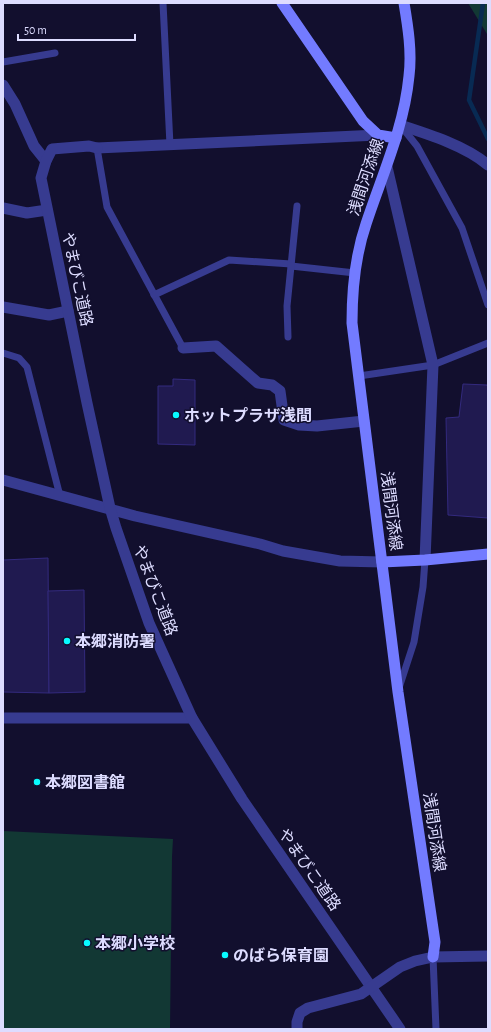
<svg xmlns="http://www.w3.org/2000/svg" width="491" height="1032" font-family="'Alegreya Sans','Noto Sans JP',sans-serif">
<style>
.green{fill:#123834}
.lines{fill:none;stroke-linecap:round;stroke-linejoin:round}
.stream{stroke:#082a53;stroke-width:4.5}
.building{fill:#201a50;stroke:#332a7e}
.service{stroke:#373b90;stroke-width:7}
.minor{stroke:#373b90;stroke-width:11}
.tertiary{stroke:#373b90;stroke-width:11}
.secondary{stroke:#737bff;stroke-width:11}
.poi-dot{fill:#08fbff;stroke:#120f2e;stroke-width:1.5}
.labels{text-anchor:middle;stroke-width:3;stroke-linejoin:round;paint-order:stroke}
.street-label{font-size:16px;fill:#dddcff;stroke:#120f2e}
.poi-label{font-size:16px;font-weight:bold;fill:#dddcff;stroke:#120f2e;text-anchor:start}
</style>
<rect width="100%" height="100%" fill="#120f2e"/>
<!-- green -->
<g class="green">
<path d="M468 3H488V34H487Z"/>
<path d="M3 831 173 839 172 857 170 1029H3Z"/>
</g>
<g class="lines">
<!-- stream -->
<path class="stream" d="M483 3 469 100 488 139"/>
</g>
<!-- building -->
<g class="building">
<path d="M173 379 195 380V445L158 444V386H173Z"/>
<path d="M463 384 487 385 488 388V518L448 515 446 418 459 417Z"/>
<path d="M48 558 49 693 3 692V560Z"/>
<path d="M84 590 85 692 49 693 48 591Z"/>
</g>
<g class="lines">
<!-- service -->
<g class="service">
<path d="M163 3 170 145"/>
<path d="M3 62 55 53"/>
<path d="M401 126 417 146 462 228 488 305"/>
<path d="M97 148 107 207 183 348"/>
<path d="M291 266 355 273"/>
<path d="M154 295 229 260 291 264"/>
<path d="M288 337 287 306 297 206"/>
<path d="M3 353 19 358 27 367 60 496"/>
<path d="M359 376 433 365 488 343"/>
<path d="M399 688 414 642 423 587 425 560"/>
<path d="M433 957 436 1029"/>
</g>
<!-- minor -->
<g class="minor">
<path d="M3 85 15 104 34 146 46 161"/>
<path d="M400 125C428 134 466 146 488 165"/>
<path d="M97 148 378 135"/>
<path d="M387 167 433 365 425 560"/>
<path d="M3 208 27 213 47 210"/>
<path d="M3 307 49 315 68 311"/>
<path d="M183 348 216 346 258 383 272 385 280 391 284 420 299 425 317 426 364 421"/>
<path d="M3 480 135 516 260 544 283 551 340 561 382 562"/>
<path d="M3 718H192"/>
</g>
<!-- tertiary -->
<g class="tertiary">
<path d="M97 148 89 146 52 149 46 161 41 178 87 403 110 508 116 528 149 623 192 718 242 799 400 1029"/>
<path d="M297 1029V1022L300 1013 308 1008 361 994 400 967 415 961 433 957 488 956"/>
</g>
<!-- secondary -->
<g class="secondary">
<path d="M282 3 363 121 378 135 396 138"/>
<path d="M404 3C408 27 412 52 409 76 404 128 382 175 366 224 355 256 352 290 352 323L398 692 435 942 433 957"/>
<path d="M382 562 425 560 488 554"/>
</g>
</g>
<!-- markers -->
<g class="poi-dot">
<circle cx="176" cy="415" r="4"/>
<circle cx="67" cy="641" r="4"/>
<circle cx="37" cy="782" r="4"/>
<circle cx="87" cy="943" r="4"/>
<circle cx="225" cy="955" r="4"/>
</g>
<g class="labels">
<!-- street labels -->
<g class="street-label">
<text transform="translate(365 177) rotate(-71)" y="6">浅間河添線</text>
<text transform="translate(78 279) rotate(78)" y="6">やまびこ道路</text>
<text transform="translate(392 511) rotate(83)" y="6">浅間河添線</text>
<text transform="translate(156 590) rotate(69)" y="6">やまびこ道路</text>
<text transform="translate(435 832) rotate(82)" y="6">浅間河添線</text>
<text transform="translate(310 869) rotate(55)" y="6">やまびこ道路</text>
</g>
<!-- poi labels -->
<g class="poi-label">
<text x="184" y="421">ホットプラザ浅間</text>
<text x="75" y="647">本郷消防署</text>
<text x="45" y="788">本郷図書館</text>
<text x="95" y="949">本郷小学校</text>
<text x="233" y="961">のばら保育園</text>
</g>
</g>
<!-- border -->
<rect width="491" height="1032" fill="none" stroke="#dddcff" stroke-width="8"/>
<!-- scale -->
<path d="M18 34v6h117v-6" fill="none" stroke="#dddcff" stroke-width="2"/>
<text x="24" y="34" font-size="12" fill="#dddcff" stroke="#120f2e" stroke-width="3" paint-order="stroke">50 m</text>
</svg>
